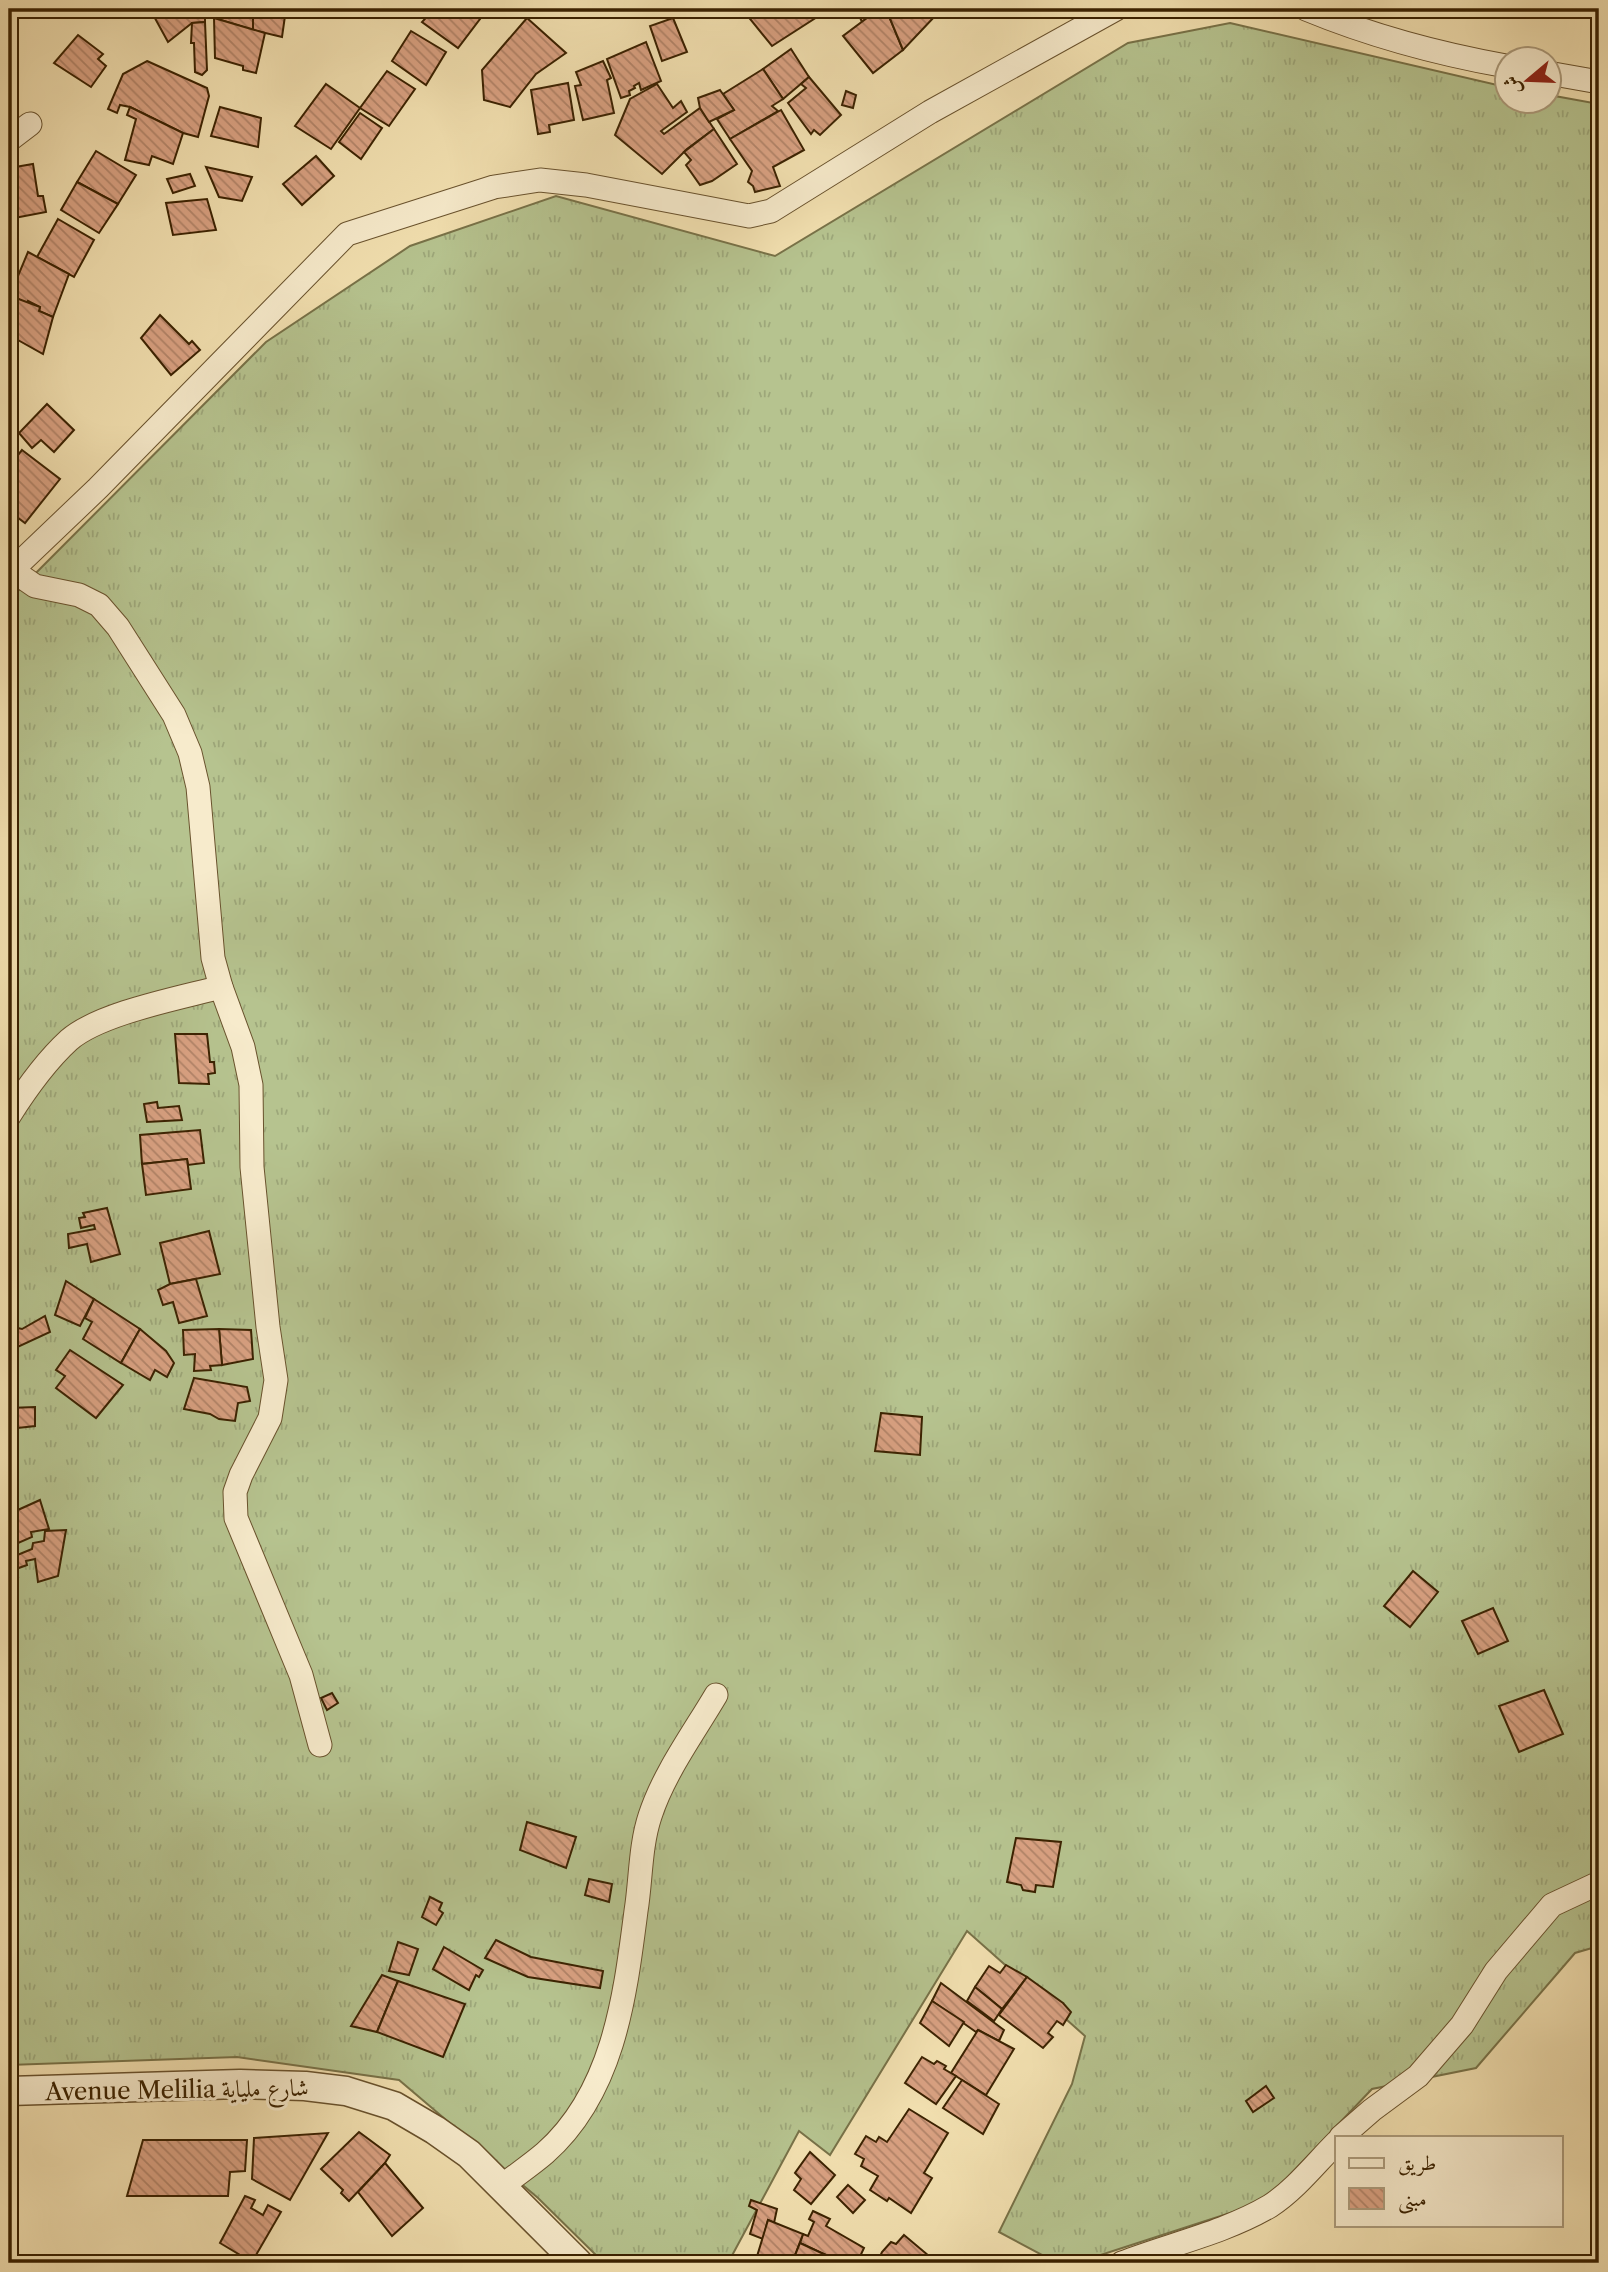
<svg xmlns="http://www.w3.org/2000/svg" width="1608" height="2272" font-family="'Libre Caslon Text',Amiri,serif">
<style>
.grass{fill:url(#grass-tufts);stroke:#787248;stroke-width:2}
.building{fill:url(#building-back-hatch);stroke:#3b2201;stroke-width:2}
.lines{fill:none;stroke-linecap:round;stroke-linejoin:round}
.minor-casing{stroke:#69522d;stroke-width:25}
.tertiary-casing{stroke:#69522d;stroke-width:31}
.minor{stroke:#f7ebcc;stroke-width:23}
.tertiary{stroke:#f7ebcc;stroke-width:28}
.labels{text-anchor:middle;stroke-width:6;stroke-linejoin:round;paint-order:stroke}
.street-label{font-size:24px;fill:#3b2201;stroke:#f7ebcc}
</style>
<defs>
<pattern id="grass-tufts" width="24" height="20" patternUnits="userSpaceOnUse" patternTransform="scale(1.75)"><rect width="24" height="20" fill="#b6c38f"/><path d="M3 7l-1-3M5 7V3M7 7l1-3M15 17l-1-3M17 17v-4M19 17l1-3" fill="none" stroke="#9da77a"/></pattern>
<pattern id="building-back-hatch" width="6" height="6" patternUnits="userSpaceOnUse" patternTransform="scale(1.75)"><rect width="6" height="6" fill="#d9a182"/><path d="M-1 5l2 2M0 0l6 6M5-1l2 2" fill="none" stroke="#b18368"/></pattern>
</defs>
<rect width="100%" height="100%" fill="#f2e0b0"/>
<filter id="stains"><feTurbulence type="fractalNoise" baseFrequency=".00286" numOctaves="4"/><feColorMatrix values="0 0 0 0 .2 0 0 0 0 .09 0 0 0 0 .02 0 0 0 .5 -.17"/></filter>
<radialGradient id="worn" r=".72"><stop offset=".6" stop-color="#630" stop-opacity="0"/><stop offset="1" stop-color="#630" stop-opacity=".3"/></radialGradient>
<!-- grass -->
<path class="grass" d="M1230 23 1506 87V102H1548L1549 95 1599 104V1946L1575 1953 1476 2068 1372 2089 1264 2202 1076 2263H1057L999 2232 1072 2084 1085 2036 967 1931 830 2155 799 2131 728 2263H604L538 2198 399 2080 237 2057 9 2065V600L266 342 410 246 556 196 775 256 1128 43Z"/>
<!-- building -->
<g class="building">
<path d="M153 9H205V22L192 23 168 42 151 11Z"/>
<path d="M214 9H258V17H253V30L214 18Z"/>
<path d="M263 9H286L282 37 253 30V17L261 18Z"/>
<path d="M434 9H484L486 11 458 48 422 22Z"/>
<path d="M742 9H810L817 17 772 46Z"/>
<path d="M856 9H879L862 22Z"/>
<path d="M879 9H886L903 50 873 73 843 36Z"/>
<path d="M886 9H926L935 16 903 50Z"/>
<path d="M214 18 265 33 256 73 243 70V66L215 58Z"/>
<path d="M527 18 566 53 536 74 510 107 484 100 482 70Z"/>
<path d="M673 18 687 52 662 61 650 26Z"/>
<path d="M205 22 207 70 202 75 195 72 194 43H191L192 23Z"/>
<path d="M411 31 446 52 426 85 392 61Z"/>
<path d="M78 35 103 54 98 59 106 66 91 87 54 63Z"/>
<path d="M646 42 661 81 641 90 639 83 634 86 635 88 629 91 630 95 621 98 607 59Z"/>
<path d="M791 49 809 77 783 99 763 69Z"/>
<path d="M147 61 207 88 209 96 198 137 183 133 130 107 120 105 117 113 108 109 123 74Z"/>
<path d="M603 61 611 78 607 80 614 113 583 120 575 86 581 85 576 72Z"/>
<path d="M763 69 783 99 772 106 778 111 730 139 717 119 734 110 723 94Z"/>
<path d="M387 71 415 89 389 126 360 108Z"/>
<path d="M809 77 841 115 820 135 814 130 811 134 788 103 806 88 801 84Z"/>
<path d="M568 83 574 120 549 125 550 132 538 134 531 90Z"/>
<path d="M326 84 360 108 331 149 295 126Z"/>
<path d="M657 84 673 108 681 101 687 112 661 131 664 134 700 108 714 129 687 149 662 174 615 135 630 99Z"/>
<path d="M720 90 734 110 709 122 700 108 698 98Z"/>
<path d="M846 91 856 95 853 108 842 105Z"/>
<path d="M130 107 183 133 173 164 152 156 149 165 125 160 136 119 127 115Z"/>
<path d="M220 107 261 118 258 147 211 136Z"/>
<path d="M781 110 804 150 773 167 780 186 755 192 753 186 748 182 752 171 730 139Z"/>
<path d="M360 113 382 128 361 159 339 142Z"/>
<path d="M714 129 737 164 712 181 700 185 686 165 691 160 684 152Z"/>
<path d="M96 151 136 175 118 204 77 182Z"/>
<path d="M316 156 334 176 302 205 283 184Z"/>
<path d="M33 164 38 196H43L46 212 9 219V168Z"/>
<path d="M206 167 252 177 242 201 219 197Z"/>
<path d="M190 174 195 186 173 193 167 179Z"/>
<path d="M77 182 118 204 99 233 61 210Z"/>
<path d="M207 199 216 230 173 235 166 203Z"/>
<path d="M58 219 94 240 74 277 37 257Z"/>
<path d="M28 252 69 274 53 317 39 311 40 307 28 301 27 304 10 295Z"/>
<path d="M16 298 40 307 39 311 53 317 43 354 9 335V319Z"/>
<path d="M160 315 189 344 192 341 200 350 171 375 141 338Z"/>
<path d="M47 404 74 430 54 452 41 440 32 448 19 433Z"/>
<path d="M22 450 60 479 25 523 9 511V466Z"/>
<path d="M175 1034H207L210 1062H214L215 1073 208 1074 209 1084 179 1083Z"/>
<path d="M157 1102 158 1108 179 1106 182 1120 147 1122 144 1104Z"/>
<path d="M200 1130 204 1163 188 1165 187 1159 142 1164 140 1135Z"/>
<path d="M187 1159 191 1189 146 1195 142 1164Z"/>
<path d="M107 1208 120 1254 91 1262 87 1244 69 1248 68 1234 95 1229 94 1225 81 1228 79 1218 85 1217 83 1213Z"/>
<path d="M209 1231 220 1274 170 1284 160 1243Z"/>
<path d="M196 1279 207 1316 179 1323 173 1302 163 1305 158 1290 170 1284Z"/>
<path d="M66 1281 94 1299 80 1326 55 1315Z"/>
<path d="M94 1299 140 1329 121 1363 83 1339 92 1322 85 1318Z"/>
<path d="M45 1316 50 1332 9 1351V1326L22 1329Z"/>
<path d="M140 1329 166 1351 174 1363 167 1377 155 1370 150 1380 121 1363Z"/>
<path d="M219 1329 251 1330 253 1359 222 1365Z"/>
<path d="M219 1329 222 1365 210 1366 211 1370 194 1371 195 1354 184 1355 183 1330Z"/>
<path d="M70 1350 123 1385 96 1418 56 1388 65 1376 56 1370Z"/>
<path d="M194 1378 247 1387 250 1401 238 1403 235 1421 219 1419 210 1414 184 1409Z"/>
<path d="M35 1407V1426L9 1429V1408Z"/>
<path d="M881 1413 922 1417 920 1455 875 1451Z"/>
<path d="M40 1500 49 1529 31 1532 32 1537 9 1547V1514Z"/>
<path d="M66 1530 58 1576 38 1582 35 1559 26 1561 27 1565 16 1569 18 1577 9 1579V1552L15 1550V1556L32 1549 33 1543 44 1541 45 1531Z"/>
<path d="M1413 1571 1438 1592 1410 1627 1384 1606Z"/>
<path d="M1493 1608 1508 1641 1478 1654 1462 1621Z"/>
<path d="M1544 1690 1563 1734 1519 1752 1499 1706Z"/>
<path d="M332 1693 338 1703 327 1710 321 1698Z"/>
<path d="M527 1822 576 1837 566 1868 520 1850Z"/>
<path d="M1016 1838 1061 1842 1053 1887 1036 1885 1035 1892 1023 1890 1021 1885 1007 1882Z"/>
<path d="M589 1879 612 1884 609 1902 585 1895Z"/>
<path d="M430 1897 442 1903 439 1910 443 1913 436 1925 422 1917Z"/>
<path d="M496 1940 531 1957 603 1971 600 1988 528 1977 485 1958Z"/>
<path d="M398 1942 418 1949 409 1975 389 1971Z"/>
<path d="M444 1947 483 1970 479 1977 476 1975 469 1990 433 1969Z"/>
<path d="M1006 1965 1027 1977 1002 2009 975 1987 989 1966 1000 1973Z"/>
<path d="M382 1975 398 1981 377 2032 351 2026Z"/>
<path d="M1027 1977 1063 2003 1071 2012 1063 2025 1057 2021 1048 2033 1053 2037 1043 2048 999 2015Z"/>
<path d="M398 1981 465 2004 443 2057 377 2032Z"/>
<path d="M941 1983 1004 2030 999 2041 978 2030 976 2032 932 2001Z"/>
<path d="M975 1987 1002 2009 994 2021 967 2001Z"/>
<path d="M932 2001 964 2022 949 2046 920 2023Z"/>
<path d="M978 2030 1014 2049 986 2095 951 2073Z"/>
<path d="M922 2057 934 2064 937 2061 946 2066 944 2069 956 2076 936 2104 905 2083Z"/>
<path d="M962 2080 999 2104 983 2134 943 2108Z"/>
<path d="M1266 2086 1274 2098 1253 2112 1246 2101Z"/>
<path d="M909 2109 948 2133 924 2173 932 2178 911 2213 889 2198 887 2201 870 2190 878 2176 861 2166 864 2159 855 2154 866 2136 876 2142 879 2137 887 2142Z"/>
<path d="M359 2132 390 2155 385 2163 349 2201 341 2193 343 2190 321 2169Z"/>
<path d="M328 2133 290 2200 252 2179 254 2138Z"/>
<path d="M143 2140H247L245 2171 230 2172 228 2196H127Z"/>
<path d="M810 2152 835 2175 811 2204 794 2190 801 2179 795 2173Z"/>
<path d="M385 2163 423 2208 392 2236 358 2192Z"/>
<path d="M848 2185 865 2200 853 2213 837 2197Z"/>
<path d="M245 2196 255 2200 251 2208 263 2215 268 2205 281 2212 252 2262 220 2243Z"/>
<path d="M751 2200 777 2209 774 2223 768 2220 763 2239 750 2234 757 2210 749 2206Z"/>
<path d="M813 2211 830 2219 826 2226 864 2248 857 2263H843L800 2243 803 2234 808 2236 814 2222 809 2219Z"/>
<path d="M768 2220 803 2234 792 2263H755Z"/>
<path d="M904 2235 929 2256 926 2263H877L882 2252 891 2242 896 2244Z"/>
<path d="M800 2243 843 2263H792Z"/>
</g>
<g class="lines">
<defs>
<g id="minor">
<path d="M1306 9C1369 35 1439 54 1506 66"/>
<path d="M1548 73 1599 82"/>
<path d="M9 140 30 124"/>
<path d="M9 568 35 586 79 595 99 605 118 627 174 715 190 753 198 787 213 958 221 987 243 1047 251 1085 252 1167 268 1327 276 1380 270 1418 241 1475 235 1492 236 1518 301 1675 320 1745"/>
<path d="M9 573 98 488 347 234 494 187 540 180 586 185 749 216 771 211 930 112 1116 9"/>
<path d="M9 1116C26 1089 45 1062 69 1040 100 1013 180 998 221 987"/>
<path d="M1341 2137 1372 2110 1418 2076 1462 2025 1496 1971 1552 1905 1599 1883"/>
<path d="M502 2186C516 2175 531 2165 545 2153 614 2092 625 1996 636 1911 641 1880 640 1846 650 1816 664 1773 693 1734 716 1695"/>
<path d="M1122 2263C1171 2244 1224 2233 1270 2206 1295 2190 1316 2163 1337 2142"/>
</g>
<path id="tertiary" d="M9 2091 240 2084 305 2086 346 2091 394 2106 435 2130 469 2154 578 2263"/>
</defs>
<!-- minor casing -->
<use href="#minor" class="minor-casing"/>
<!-- tertiary casing -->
<use href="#tertiary" class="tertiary-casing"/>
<!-- minor -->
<use href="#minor" class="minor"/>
<!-- tertiary -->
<use href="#tertiary" class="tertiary"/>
</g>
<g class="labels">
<!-- street labels -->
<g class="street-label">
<text transform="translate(177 2090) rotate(-1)" y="8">Avenue Melilia شارع ملياية</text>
</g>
</g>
<!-- margin -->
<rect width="1608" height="2272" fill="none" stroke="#f2e0b0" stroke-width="35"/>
<rect x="10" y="10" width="1587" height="2251" fill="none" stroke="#3b2201" stroke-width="3.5"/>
<rect x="18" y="18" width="1573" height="2237" fill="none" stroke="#3b2201" stroke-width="2"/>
<!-- legend -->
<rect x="1335" y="2136" width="228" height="91" fill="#f7ebcc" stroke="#ac9b7b" stroke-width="2"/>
<rect x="1349" y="2158" width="35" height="10" fill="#f7ebcc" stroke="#ac9b7b" stroke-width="2"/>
<text x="1398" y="2170" font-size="21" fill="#3b2201">طريق</text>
<rect x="1349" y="2188" width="35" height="21" fill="url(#building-back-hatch)" stroke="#ac9b7b" stroke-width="2"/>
<text x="1398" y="2206" font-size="21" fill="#3b2201">مبنى</text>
<!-- north arrow -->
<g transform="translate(1528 80) rotate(251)"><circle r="33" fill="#f7ebcc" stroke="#ac9b7b" stroke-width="2"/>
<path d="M0-5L12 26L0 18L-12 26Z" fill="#8f2418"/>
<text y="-10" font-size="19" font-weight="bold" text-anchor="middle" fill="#3b2201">ش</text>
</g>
<rect width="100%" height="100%" filter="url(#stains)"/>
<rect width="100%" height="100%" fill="url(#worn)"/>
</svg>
